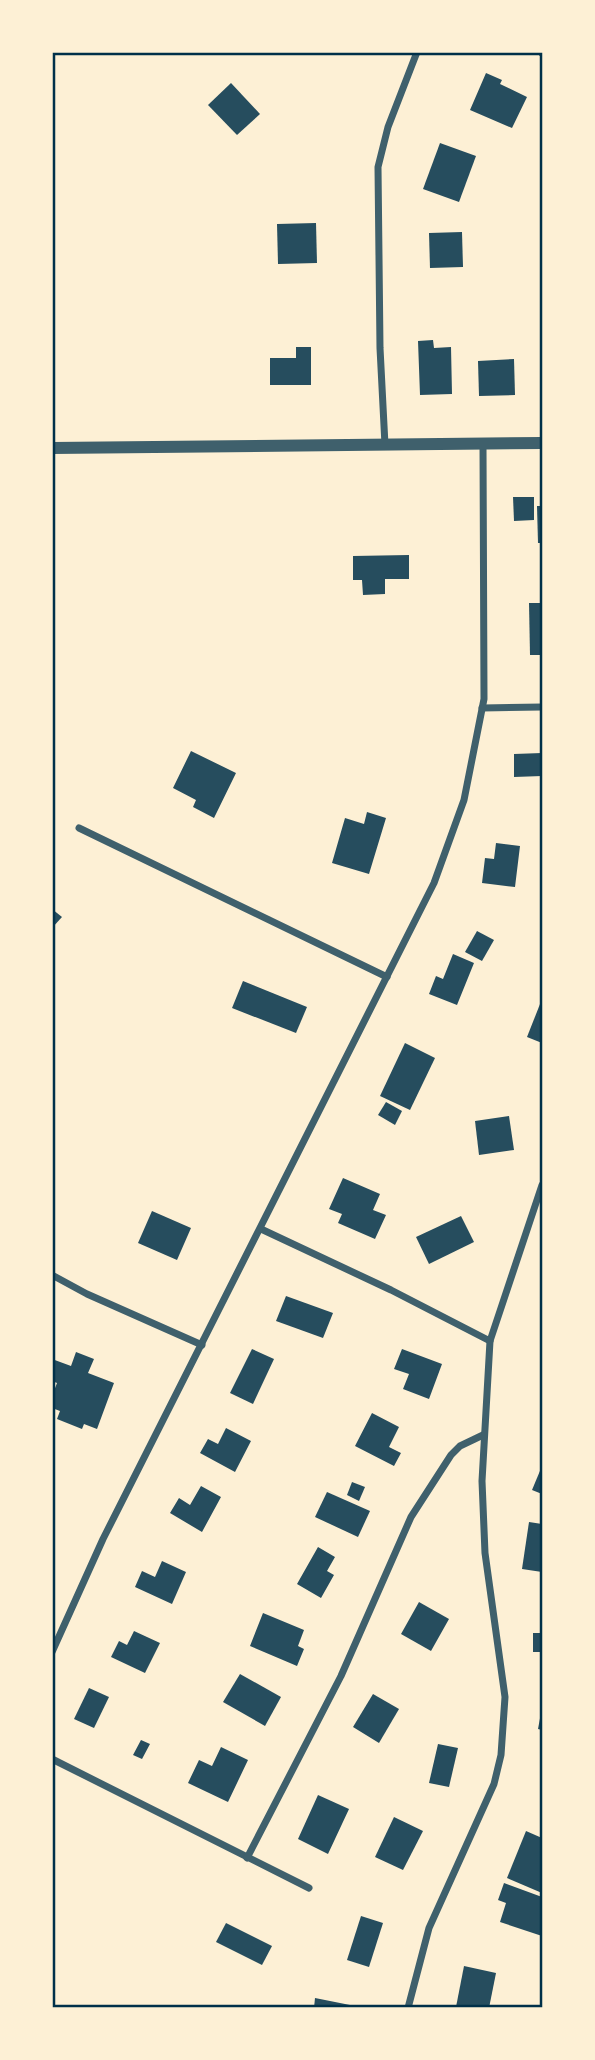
<svg xmlns="http://www.w3.org/2000/svg" width="595" height="2060" font-family="Raleway,sans-serif">
<style>
.building{fill:#264d5e}
.lines{fill:none;stroke-linecap:round;stroke-linejoin:round}
.minor{stroke:#3f606c;stroke-width:7}
.tertiary{stroke:#3f606c;stroke-width:12}
.neatline{fill:none;stroke:#003049;stroke-width:2.5}
</style>
<rect width="100%" height="100%" fill="#fdf0d5"/>
<!-- building -->
<g class="building">
<path d="M486 73 502 80 500 84 527 97 512 128 470 110Z"/>
<path d="M231 83 260 114 237 135 208 105Z"/>
<path d="M440 143 476 156 459 202 423 189Z"/>
<path d="M316 223 317 263 278 264 277 224Z"/>
<path d="M462 232 463 267 430 268 429 233Z"/>
<path d="M433 340 434 348 451 347 452 394 420 395 418 341Z"/>
<path d="M296 347H311V385H270V358H296Z"/>
<path d="M514 359 515 395 479 396 478 361Z"/>
<path d="M513 497H534V520L514 521Z"/>
<path d="M537 506H542V543H538Z"/>
<path d="M409 555V579H385V594L363 595 362 580H353V556Z"/>
<path d="M529 603H542V655H530Z"/>
<path d="M191 751 236 773 214 818 193 807 196 800 173 788Z"/>
<path d="M542 753V776L514 777V754Z"/>
<path d="M367 812 386 818 369 874 332 863 345 818 364 824Z"/>
<path d="M496 843 520 846 515 887 482 883 485 858 494 859Z"/>
<path d="M52 909 62 917 52 928Z"/>
<path d="M477 931 494 940 482 961 465 952Z"/>
<path d="M453 954 474 963 457 1005 429 994 436 976 443 979Z"/>
<path d="M243 981 307 1007 296 1033 232 1008Z"/>
<path d="M542 999V1043L527 1037Z"/>
<path d="M405 1043 435 1058 410 1110 380 1096Z"/>
<path d="M386 1102 402 1111 395 1125 378 1115Z"/>
<path d="M509 1116 514 1150 479 1155 475 1121Z"/>
<path d="M343 1178 380 1194 373 1210 386 1215 375 1239 338 1223 342 1214 329 1209Z"/>
<path d="M152 1211 191 1228 177 1260 138 1243Z"/>
<path d="M461 1216 474 1242 429 1264 416 1237Z"/>
<path d="M286 1296 333 1313 323 1338 276 1321Z"/>
<path d="M252 1349 274 1359 253 1404 230 1393Z"/>
<path d="M402 1349 442 1364 429 1399 403 1389 409 1374 394 1369Z"/>
<path d="M76 1352 94 1359 88 1373 114 1383 97 1429 84 1424 82 1429 57 1419 60 1411 52 1408V1396L57 1383 52 1381V1359L71 1366Z"/>
<path d="M372 1413 399 1427 389 1447 401 1453 394 1466 355 1446Z"/>
<path d="M226 1428 251 1441 235 1472 200 1453 208 1439 218 1444Z"/>
<path d="M542 1466V1494L532 1490Z"/>
<path d="M352 1482 365 1487 359 1501 347 1495Z"/>
<path d="M201 1486 221 1497 202 1532 170 1513 179 1498 190 1505Z"/>
<path d="M327 1492 370 1511 358 1537 315 1517Z"/>
<path d="M529 1522 542 1524V1572L522 1569Z"/>
<path d="M318 1547 335 1557 327 1571 334 1575 321 1598 297 1584Z"/>
<path d="M162 1561 186 1572 172 1604 135 1587 142 1571 155 1577Z"/>
<path d="M419 1602 449 1619 431 1651 401 1634Z"/>
<path d="M263 1613 304 1630 298 1646 304 1649 297 1666 250 1646Z"/>
<path d="M134 1631 160 1643 145 1673 111 1657 119 1641 127 1645Z"/>
<rect x="533" y="1633" width="9" height="19"/>
<path d="M240 1674 281 1697 265 1726 223 1702Z"/>
<path d="M89 1688 109 1697 94 1728 74 1719Z"/>
<path d="M373 1694 399 1709 379 1743 353 1727Z"/>
<path d="M541 1713H542V1730L538 1729Z"/>
<path d="M141 1740 150 1744 142 1759 133 1755Z"/>
<path d="M438 1744 458 1748 449 1787 429 1783Z"/>
<path d="M221 1747 248 1760 228 1802 188 1783 199 1760 212 1766Z"/>
<path d="M318 1795 349 1809 328 1854 298 1839Z"/>
<path d="M394 1817 423 1831 403 1870 375 1857Z"/>
<path d="M526 1831 542 1838V1893L507 1878Z"/>
<path d="M504 1883 542 1897V1936L500 1922 506 1903 498 1900Z"/>
<path d="M361 1916 383 1923 369 1967 347 1960Z"/>
<path d="M226 1923 272 1946 262 1965 216 1942Z"/>
<path d="M464 1966 496 1973 489 2008 456 2007Z"/>
<path d="M315 1998 355 2006V2008H314Z"/>
</g>
<g class="lines">
<!-- minor -->
<g class="minor">
<path d="M542 52V53"/>
<path d="M385 445 380 348 378 167 388 127 417 52"/>
<path d="M482 708 542 707"/>
<path d="M79 828 387 977"/>
<path d="M261 1229 391 1290 490 1341"/>
<path d="M52 1275 87 1294 202 1345"/>
<path d="M52 1652 103 1539 434 883 464 800 484 699 483 445"/>
<path d="M52 1759 309 1888"/>
<path d="M247 1858 341 1676 411 1517 451 1455 460 1446 483 1435"/>
<path d="M408 2008 429 1928 494 1784 501 1755 505 1697 485 1553 482 1481 490 1341 542 1185"/>
</g>
<!-- tertiary -->
<path class="tertiary" d="M52 448 542 443"/>
</g>
<!-- border -->
<rect width="595" height="2060" fill="none" stroke="#fdf0d5" stroke-width="108"/>
<rect x="54" y="54" width="487" height="1952" class="neatline"/>
</svg>
